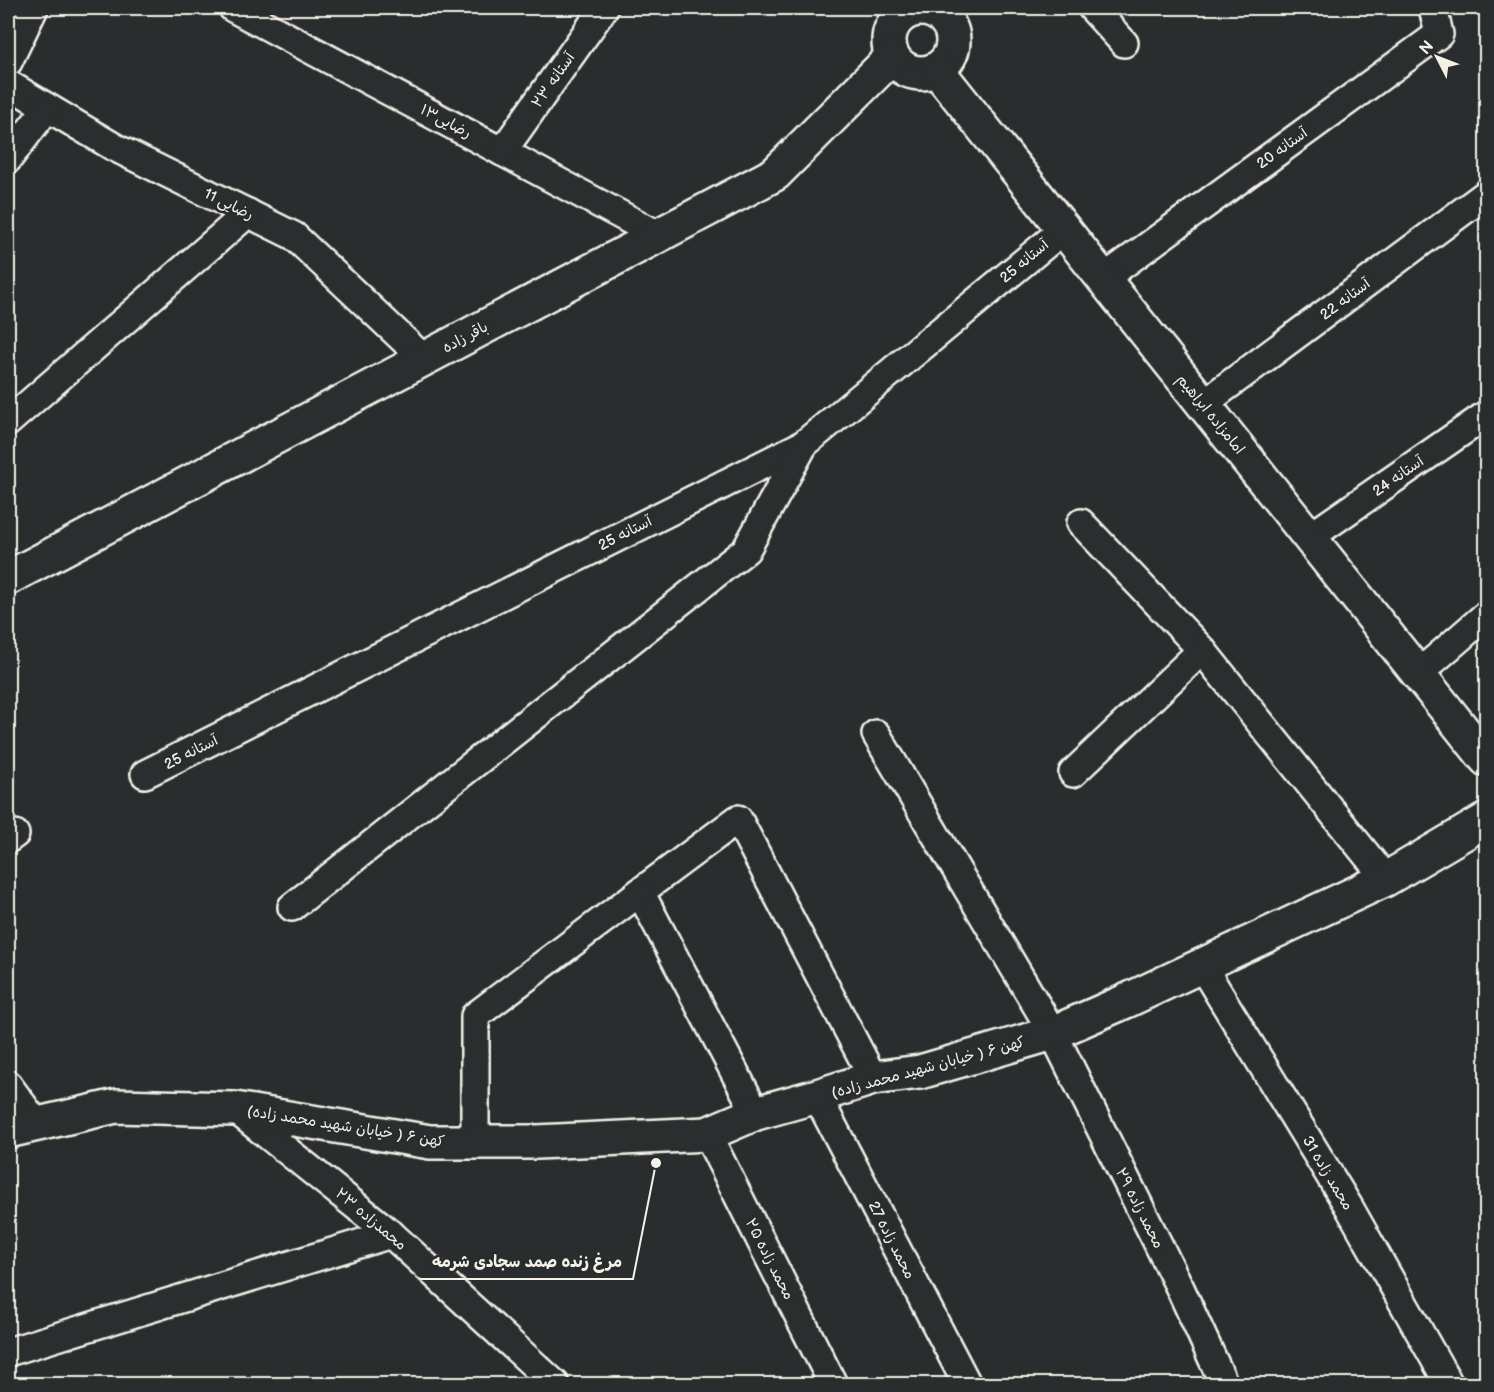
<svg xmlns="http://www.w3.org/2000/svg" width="1494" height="1392" font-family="'Balsamiq Sans','Playpen Sans Arabic',sans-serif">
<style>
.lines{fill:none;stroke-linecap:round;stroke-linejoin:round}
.minor-casing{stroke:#f4f1e8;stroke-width:32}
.tertiary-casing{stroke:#f4f1e8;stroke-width:38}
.minor{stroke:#2a2d2e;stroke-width:27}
.tertiary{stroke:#2a2d2e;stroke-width:33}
.labels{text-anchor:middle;stroke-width:5;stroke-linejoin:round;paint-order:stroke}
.street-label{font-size:15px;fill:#f4f1e8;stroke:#2a2d2e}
.leader{fill:none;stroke:#f4f1e8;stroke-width:2}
.callout-dot{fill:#f4f1e8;stroke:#2a2d2e;stroke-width:2}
.callout-label{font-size:16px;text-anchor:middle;font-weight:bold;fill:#f4f1e8;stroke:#2a2d2e;stroke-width:5;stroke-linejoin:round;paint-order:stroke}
</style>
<rect width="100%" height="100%" fill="#2a2d2e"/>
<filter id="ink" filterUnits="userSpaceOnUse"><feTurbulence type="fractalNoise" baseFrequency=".0167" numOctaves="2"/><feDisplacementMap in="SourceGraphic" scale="12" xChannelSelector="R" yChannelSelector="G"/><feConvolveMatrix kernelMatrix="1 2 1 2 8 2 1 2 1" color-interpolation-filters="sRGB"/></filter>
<g filter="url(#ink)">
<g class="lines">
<defs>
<g id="minor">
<path d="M233 8 658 235"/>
<path d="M1092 8 1124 43"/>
<path d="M943 17 952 8"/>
<path d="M8 62 34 8"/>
<path d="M8 84 114 147 294 236 424 359"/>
<path d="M502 152 604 8"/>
<path d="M8 159 47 108"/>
<path d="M1103 279 1439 34 1433 8"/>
<path d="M1203 404 1486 194"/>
<path d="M8 422 248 213"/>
<path d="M1081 523 1202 650 1386 879"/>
<path d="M1310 537 1486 415"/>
<path d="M1418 674 1486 615"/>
<path d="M876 734 1053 1033 1181 1290 1224 1384"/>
<path d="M1073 773 1202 650"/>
<path d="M145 774 804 444 1064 229"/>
<path d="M8 839 15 834"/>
<path d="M292 907 746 550 804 444"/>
<path d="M1202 966 1349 1207 1449 1384"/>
<path d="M8 1085 36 1123"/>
<path d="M817 1096 967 1384"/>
<path d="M235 1109 391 1234 555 1384"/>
<path d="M756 1113 640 892 738 819 873 1078"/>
<path d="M707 1134 833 1384"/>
<path d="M475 1142V1016L640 892"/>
<path d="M8 1352 391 1234"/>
</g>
<g id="tertiary">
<circle cx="921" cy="41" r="32"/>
<path d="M937 70 1486 759"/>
<path d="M8 578 775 174 892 57"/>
<path d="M8 1131 116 1106 235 1109 430 1142H537L707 1134 756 1113 817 1096 873 1078 920 1072 1053 1033 1126 1001 1386 879 1486 820"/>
</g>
</defs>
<!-- minor casing -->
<use href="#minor" class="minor-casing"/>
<!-- tertiary casing -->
<use href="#tertiary" class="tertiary-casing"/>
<!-- minor -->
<use href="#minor" class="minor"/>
<!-- tertiary -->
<use href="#tertiary" class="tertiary"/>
</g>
</g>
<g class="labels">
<!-- street labels -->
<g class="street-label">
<text transform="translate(553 80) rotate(-55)" y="5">آستانه ۲۳</text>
<text transform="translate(446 121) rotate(28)" y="5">رضایی۱۳</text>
<text transform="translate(1282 148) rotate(-36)" y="5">آستانه 20</text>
<text transform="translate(229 204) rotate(26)" y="5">رضایی 11</text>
<text transform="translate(1024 261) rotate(-40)" y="5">آستانه 25</text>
<text transform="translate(1345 299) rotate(-37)" y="5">آستانه 22</text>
<text transform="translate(465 337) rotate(-28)" y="5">باقر زاده</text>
<text transform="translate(1211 414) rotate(51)" y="5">امامزاده ابراهیم</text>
<text transform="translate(1398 476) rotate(-35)" y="5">آستانه 24</text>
<text transform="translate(625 533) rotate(-27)" y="5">آستانه 25</text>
<text transform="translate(191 752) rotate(-27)" y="5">آستانه 25</text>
<text transform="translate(928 1067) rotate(-15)" y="5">کهن ۶ ( خیابان شهید محمد زاده)</text>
<text transform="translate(346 1126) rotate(9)" y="5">کهن ۶ ( خیابان شهید محمد زاده)</text>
<text transform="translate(1328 1173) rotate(59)" y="5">محمد زاده 31</text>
<text transform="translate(1140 1208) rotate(63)" y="5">محمد زاده ۲۹</text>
<text transform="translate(371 1219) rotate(40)" y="5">محمدزاده ۲۳</text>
<text transform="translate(892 1240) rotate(63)" y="5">محمد زاده 27</text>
<text transform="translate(770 1259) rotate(63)" y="5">محمد زاده ۲۵</text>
</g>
</g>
<!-- callouts -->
<path class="leader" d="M656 1163L633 1279H420"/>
<circle class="callout-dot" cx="656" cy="1163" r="6"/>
<g class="callout-label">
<text x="527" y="1267">مرغ زنده صمد سجادی شرمه</text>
</g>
<!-- margin -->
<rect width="1494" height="1392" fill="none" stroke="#2a2d2e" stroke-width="30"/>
<rect x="15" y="15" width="1464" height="1362" fill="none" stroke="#f4f1e8" stroke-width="2" filter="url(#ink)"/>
<!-- north arrow -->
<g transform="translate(1437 57) rotate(312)" stroke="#2a2d2e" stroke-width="4.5" paint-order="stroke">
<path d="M0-4.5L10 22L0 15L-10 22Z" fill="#f4f1e8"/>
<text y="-9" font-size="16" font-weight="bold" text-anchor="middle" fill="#f4f1e8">N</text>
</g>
</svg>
